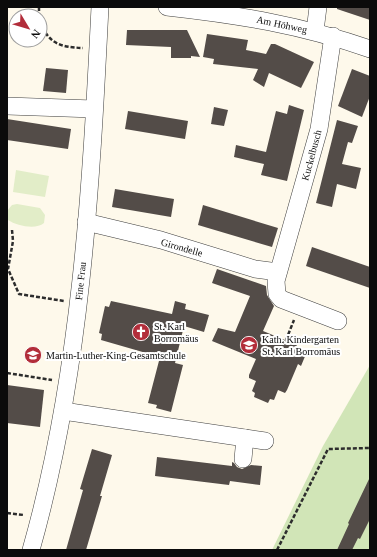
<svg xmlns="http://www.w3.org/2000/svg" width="377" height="557" font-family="'Times New Roman',serif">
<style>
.green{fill:#d1e5b7}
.pitch{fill:#e2edc8}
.building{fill:#534c48}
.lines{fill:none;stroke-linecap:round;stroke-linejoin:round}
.minor-casing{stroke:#3e3e3e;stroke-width:18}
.path{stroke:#2d2d2d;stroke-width:2.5;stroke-dasharray:4 2;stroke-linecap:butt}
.minor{stroke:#fff;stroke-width:17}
.labels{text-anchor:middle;stroke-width:4;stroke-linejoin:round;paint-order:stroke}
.street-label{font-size:10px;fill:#0b0b0b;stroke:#fff}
.poi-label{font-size:10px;fill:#0b0b0b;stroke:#fff;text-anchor:start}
</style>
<rect width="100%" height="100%" fill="#fef9eb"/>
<!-- green -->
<path class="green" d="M370 365V550H272L323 446Z"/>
<!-- pitch -->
<g class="pitch">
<path d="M16 170 49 176 45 197 13 192Z"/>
<path d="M17 204 40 208 45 215 44 223C36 230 17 226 8 220L7 211 12 205Z"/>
</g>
<!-- building -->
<g class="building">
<path d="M337 7H370V20L337 9Z"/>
<path d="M127 30H187L200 57 191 56V58H171V47L126 45Z"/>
<path d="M207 34 248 40 246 50 266 54 271 44H275L314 62 301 88 269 73 264 87 253 80 258 69 213 64 214 59 203 57Z"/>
<path d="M46 68 68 70 66 93 43 91Z"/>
<path d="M352 69 370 76V96L362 117 338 106Z"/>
<path d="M289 105 304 110 287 181 261 175 264 164 234 157 236 145 266 152 276 111 287 114Z"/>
<path d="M214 107 228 110 224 126 211 124Z"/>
<path d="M128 111 188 121 185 139 125 129Z"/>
<path d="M7 119 71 129 68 149 7 140Z"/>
<path d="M337 120 358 126 352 143 348 142 342 164 361 168 356 189 337 184 332 207 316 203Z"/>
<path d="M115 189 174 199 171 217 112 207Z"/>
<path d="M203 205 278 228 272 247 198 225Z"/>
<path d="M312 247 370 267V288L306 266Z"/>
<path d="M217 269 266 286 267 295 274 306 263 331 297 345 294 349 306 354 301 366 298 364 287 390 285 393 278 390 274 400 270 399 268 403 254 397 255 393 252 391 256 381 249 378V375L256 359 212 341 218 328 235 332 250 296 212 283Z"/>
<path d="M111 301 172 314 175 301 186 304 185 309 209 315 204 332 184 326 175 363 183 365 171 412 156 408 157 405 148 403 160 357 101 340 102 334 99 333 105 306 109 307Z"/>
<path d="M7 385 44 390 40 427 7 423Z"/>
<path d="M92 449 112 455 100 496H102L86 550H66L83 490 80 489Z"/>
<path d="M157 457 232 466V462L234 463 237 467 242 469 251 465 262 466 260 485 230 481 229 485 155 476Z"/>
<path d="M370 477V519L360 539 358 538 352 550H337L349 524 348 523Z"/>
</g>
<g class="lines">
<defs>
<g id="minor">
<path d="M167 7C239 15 301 25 370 49"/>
<path d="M315 31 318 7"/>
<path d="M333 36 319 129 276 281 277 294 281 299 338 321"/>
<path d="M7 106 94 109"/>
<path d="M86 222 161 240 255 269 278 272"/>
<path d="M63 411 265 441"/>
<path d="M243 459 245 438"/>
<path d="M31 550C81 374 91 189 100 7"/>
</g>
</defs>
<!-- minor casing -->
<use href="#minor" class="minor-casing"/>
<!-- path -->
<g class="path">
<path d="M39 7V16"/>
<path d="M40 22C49 44 60 47 83 48"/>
<path d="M12 230 13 241 8 269 19 294 64 301"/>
<path d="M286 340 294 320"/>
<path d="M7 373 52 380"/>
<path d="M7 513 24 515"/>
<path d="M277 550 328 449 370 448"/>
</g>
<!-- minor -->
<use href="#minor" class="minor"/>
</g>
<!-- icons -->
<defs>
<symbol id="church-disc" viewBox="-11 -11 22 22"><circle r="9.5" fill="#b22d3a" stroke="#fff"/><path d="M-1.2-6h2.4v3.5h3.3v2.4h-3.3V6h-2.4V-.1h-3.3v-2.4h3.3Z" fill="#fff"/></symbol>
<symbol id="school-disc" viewBox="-11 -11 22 22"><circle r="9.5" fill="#b22d3a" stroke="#fff"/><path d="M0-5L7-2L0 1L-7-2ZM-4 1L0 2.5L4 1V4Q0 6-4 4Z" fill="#fff"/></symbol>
</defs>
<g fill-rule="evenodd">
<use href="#church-disc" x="131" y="322" width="20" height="20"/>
<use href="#school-disc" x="239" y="335" width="20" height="20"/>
<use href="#school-disc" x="23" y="345" width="20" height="20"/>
</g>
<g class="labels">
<!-- street labels -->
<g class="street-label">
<text transform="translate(282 24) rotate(12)" y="4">Am Höhweg</text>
<text transform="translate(311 155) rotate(-75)" y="4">Kuckelbusch</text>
<text transform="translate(182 247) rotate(16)" y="4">Girondelle</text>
<text transform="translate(80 281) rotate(-84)" y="4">Fine Frau</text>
</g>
<!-- poi labels -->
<g class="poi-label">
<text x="154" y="330">St. Karl<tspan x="154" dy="12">Borromäus</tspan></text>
<text x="262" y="343">Kath. Kindergarten<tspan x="262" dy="12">St. Karl Borromäus</tspan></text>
<text x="46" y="359">Martin-Luther-King-Gesamtschule</text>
</g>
</g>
<!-- border -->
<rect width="377" height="557" fill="none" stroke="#0b0b0b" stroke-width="16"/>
<!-- north arrow -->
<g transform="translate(28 28) rotate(128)"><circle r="19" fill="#ffffff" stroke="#9d9d9d"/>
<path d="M0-3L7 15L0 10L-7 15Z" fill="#b22d3a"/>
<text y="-6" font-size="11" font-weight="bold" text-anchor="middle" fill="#0b0b0b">N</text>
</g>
</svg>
